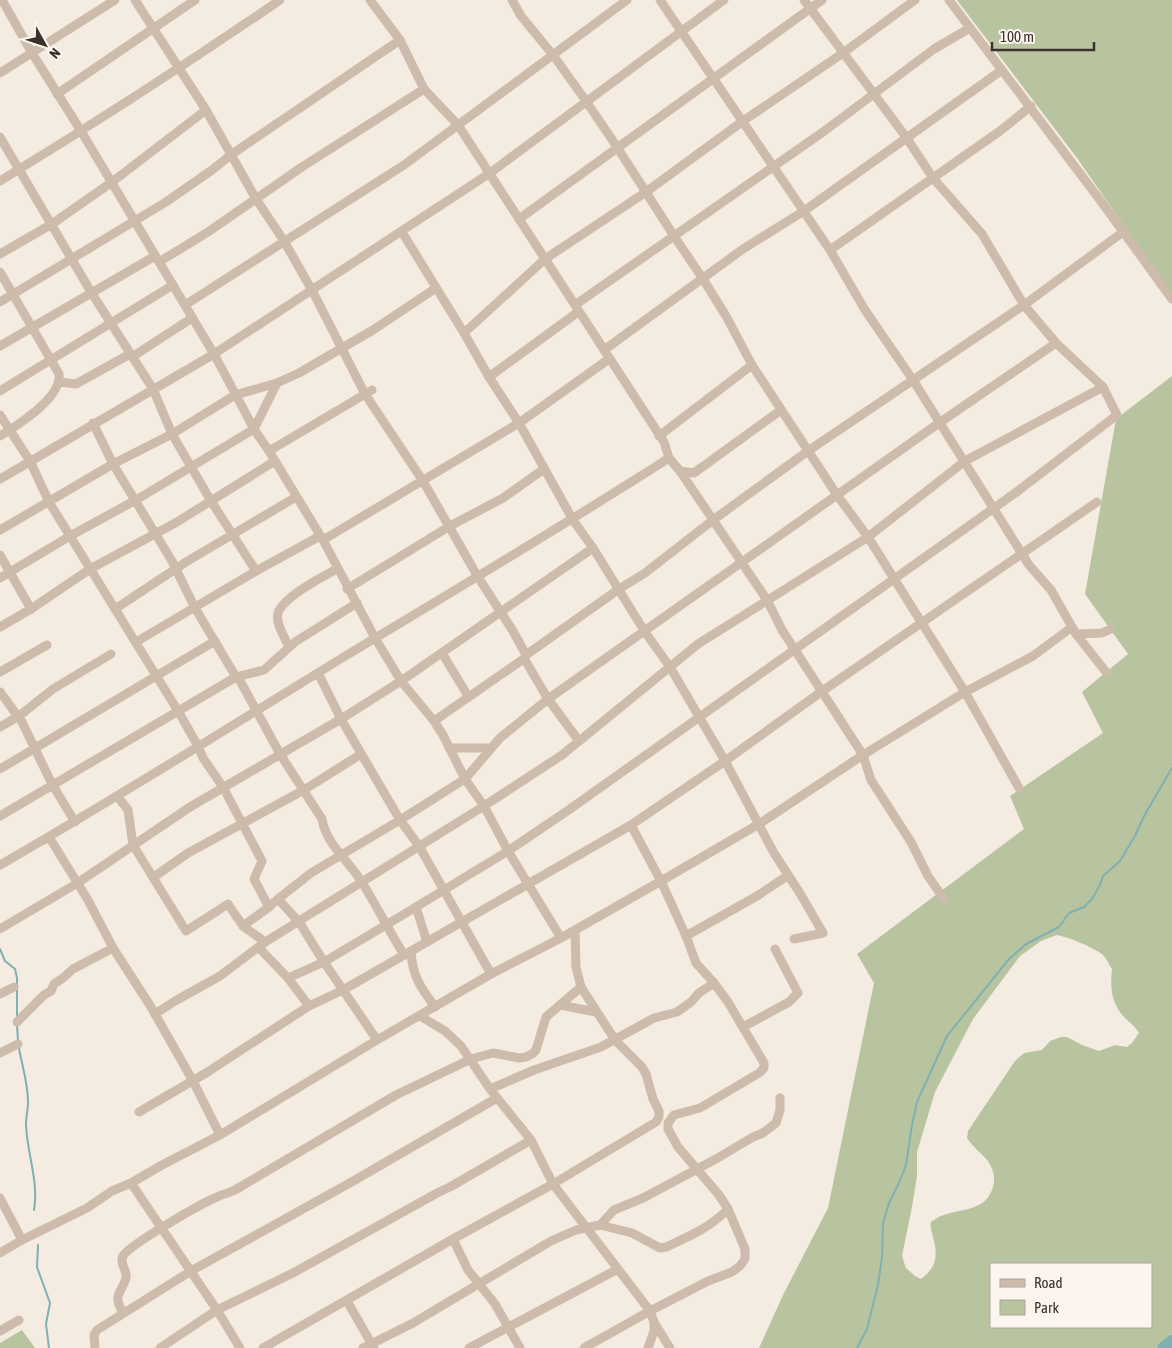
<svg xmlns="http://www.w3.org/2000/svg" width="1172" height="1348" font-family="'Asap Condensed',sans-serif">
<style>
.green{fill:#b8c4a0;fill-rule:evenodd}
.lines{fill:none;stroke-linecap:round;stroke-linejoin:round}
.stream{stroke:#7fb0b2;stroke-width:2}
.river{stroke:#7fb0b2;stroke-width:12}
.minor{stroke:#cdbbac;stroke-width:9}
</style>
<rect width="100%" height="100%" fill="#f4ebe1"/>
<!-- green -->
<g class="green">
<path d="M957 0H1172V295L1077 158Z"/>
<path d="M1172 376V1348H759L783 1295 828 1208 874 983 857 954 1024 829 1010 796 1103 733 1082 692 1128 654 1085 594 1116 419ZM1057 935C1068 937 1095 948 1103 955 1107 959 1109 965 1112 969 1110 988 1111 1003 1125 1018 1130 1023 1135 1026 1139 1033L1132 1043 1127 1047 1115 1045 1099 1051 1082 1045 1067 1037H1061L1050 1041 1042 1050 1024 1053 1015 1061 968 1131 967 1138C973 1147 981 1153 988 1161 993 1169 996 1178 993 1187 986 1212 961 1208 941 1216 938 1217 934 1220 931 1222 930 1228 932 1231 933 1237 938 1255 937 1267 921 1279L915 1276 906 1268 902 1256 912 1207 917 1176V1152L935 1092 973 1019 1020 956 1041 941ZM991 1264H1151V1327H991Z"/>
<path d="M22 1330 35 1348H0V1343Z"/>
</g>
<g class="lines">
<!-- stream -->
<g class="stream">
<path d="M0 949 5 961 15 969 17 978V1018"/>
<path d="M17 1025 18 1041"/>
<path d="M19 1048C22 1066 28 1083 28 1102 28 1109 26 1117 26 1125 27 1153 39 1182 34 1210"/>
<path d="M38 1245 37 1267 50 1303 46 1324 49 1348"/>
<path d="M857 1348 867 1329 878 1285 882 1257 883 1223 889 1203 899 1183 906 1165 912 1125 917 1102 947 1036 1009 959 1026 944 1059 927 1069 913 1084 907 1092 899 1100 885 1103 876 1120 861 1135 836 1144 816 1172 768"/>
</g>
<!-- river -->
<path class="river" d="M1163 1348 1172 1341"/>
<!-- minor -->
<g class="minor">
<path d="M2 0 32 53 81 131 214 354 254 429 269 451 323 540 375 638 401 681 434 721 443 735 465 779 484 806 508 851 561 938"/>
<path d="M135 0 206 110 256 199 284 241 313 292 365 394 423 481 478 577 513 631 526 655"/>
<path d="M370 0 400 40 424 89 458 125 664 442 669 458 680 471 694 473 781 410"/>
<path d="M512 0 521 16 553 55 586 101 617 147 674 236 703 279 726 316 752 365 837 495 868 537 965 692 1019 788"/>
<path d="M660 0 830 250 865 310 913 380 1029 565 1051 590 1076 634 1106 672"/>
<path d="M949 0 1100 200 1172 299"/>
<path d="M0 73 115 0"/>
<path d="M57 94 195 0"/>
<path d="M0 137 91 292 153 389 172 434 211 501 256 571"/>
<path d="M0 181C95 123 188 63 280 0"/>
<path d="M519 219 822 0"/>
<path d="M402 232 464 333 489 377 519 423 573 520 593 548 645 632 670 667 725 761 821 692 1097 502"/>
<path d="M830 250 1000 131 1031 106"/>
<path d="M0 254 52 224 112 182 206 110"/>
<path d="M159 262 208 232 302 167 424 89"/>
<path d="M0 272 59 374C62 398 18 425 0 436"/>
<path d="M0 302 166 202 212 170 232 154 400 40"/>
<path d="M185 305 404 165 627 0"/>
<path d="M575 305 823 132 934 49 970 28"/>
<path d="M464 333 545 259 646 192 743 121 843 53 915 0"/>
<path d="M0 346 155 256"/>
<path d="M604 350 743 249 804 211 1002 70"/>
<path d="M132 357 192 318"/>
<path d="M489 377 578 312"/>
<path d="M59 382 76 384 130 354"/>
<path d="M0 391 173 285"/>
<path d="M0 415 30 461 49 502 178 711 198 746 203 758 223 787 262 861 254 879 269 907 278 899 299 922 324 962 377 1040"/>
<path d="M93 423 113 464 172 561 195 608 236 677"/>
<path d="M659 436 752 365"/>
<path d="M269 451 372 390"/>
<path d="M680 471 767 600 782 630 863 755 871 780 911 842 928 876 944 899"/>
<path d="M0 479 214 354 490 173 724 0"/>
<path d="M0 530 113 464 172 434 235 395 277 383 299 373 373 330 436 288"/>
<path d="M323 540 519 423 609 359"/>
<path d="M0 555 31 609"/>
<path d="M0 578 70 536 136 500 254 429 277 383"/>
<path d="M347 589 450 526 503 498 544 469"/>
<path d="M115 609 186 562 296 497"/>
<path d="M0 627 31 609 90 569 177 522 275 461"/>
<path d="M1076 634 1102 633 1111 629"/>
<path d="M136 642 256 571 320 536"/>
<path d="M289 647C285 638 275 623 278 613 283 597 322 577 337 569"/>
<path d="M442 653 468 696"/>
<path d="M0 672 47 645"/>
<path d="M318 673 341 719 400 820 419 846 491 974"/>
<path d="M238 677 280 754 322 819C326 845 350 861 363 884 377 907 390 932 404 955"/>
<path d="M0 692 22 722 52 784 75 822"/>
<path d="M434 721 525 658"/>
<path d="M0 727 19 716 53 689 111 654"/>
<path d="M579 741 548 699 525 660 526 655 619 589 645 573 713 520 808 451 1024 305 1123 232"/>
<path d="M449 748H490"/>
<path d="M0 769 215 641"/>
<path d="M118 797 128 810 133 845 186 931 228 904 243 926 265 942 220 976 175 1001 155 1014"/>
<path d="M0 816 236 677 264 670 295 642 357 603"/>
<path d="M44 840 49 837 88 900 113 948 151 1007 193 1081 220 1135"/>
<path d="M0 865C117 798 231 726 347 655 455 590 563 526 669 458"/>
<path d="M154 877 188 853 304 790 361 754"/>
<path d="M278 899 311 873 400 820 465 779 500 738 548 699 939 423 1056 343"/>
<path d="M416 907 427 942"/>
<path d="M243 926 269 907"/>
<path d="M0 929 76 884 190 807 341 719 401 681 593 548"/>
<path d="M686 936 757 896 787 876"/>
<path d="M411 951C412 976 421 988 435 1007"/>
<path d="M288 978 324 962 416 907 508 851 570 809 1018 491 1117 415 1103 387 1056 343 1024 305 982 234 933 178 906 137 804 0"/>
<path d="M0 994 14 987"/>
<path d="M560 1005 596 1012"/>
<path d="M309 1006 288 978 262 951 261 947 262 944 484 806 562 755 698 644 868 537 965 461 1103 387"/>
<path d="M420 1016 445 1031 461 1046 490 1089 531 1140 553 1184 650 1311 708 1281 732 1272 740 1266 745 1259V1249L728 1209 719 1195 678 1147 668 1129V1123L674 1115 700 1108 759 1073 764 1068V1063L728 1002 714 983 696 963 686 936 661 881 631 825"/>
<path d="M17 1022 44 995 51 991 54 984 63 978 73 969 113 948"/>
<path d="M743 1027 789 1002 798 993 775 949"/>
<path d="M0 1053 18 1044"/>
<path d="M490 1089 534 1070 601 1047 654 1018 677 1012 691 1002 699 993 714 983"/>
<path d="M139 1112 206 1073 309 1006 343 990 631 825 725 761 774 853 801 895 823 933 794 939"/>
<path d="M131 1183 217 1310 240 1348"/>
<path d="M0 1198 22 1240"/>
<path d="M600 1225 614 1210 643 1198 716 1159 753 1137 763 1133 776 1123 780 1110V1098"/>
<path d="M453 1239 468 1270 495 1304 520 1348"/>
<path d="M0 1253 22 1240 87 1208 112 1191 131 1183 162 1165 220 1135 377 1040 491 974 561 938 661 881 759 824 863 755 965 692 1033 656 1072 627"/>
<path d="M347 1301 374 1348"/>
<path d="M123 1313C112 1293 121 1295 126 1278 128 1271 119 1264 123 1256 129 1245 202 1203 217 1197 223 1194 229 1193 235 1190L396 1095 471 1059 493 1053 519 1058 526 1057 532 1054 536 1050 546 1017 581 987"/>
<path d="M0 1331 19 1320"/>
<path d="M95 1348 94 1335 97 1330 191 1271 348 1184 497 1098"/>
<path d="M160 1348 217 1310 293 1273 439 1192 450 1187 531 1140"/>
<path d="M263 1348 453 1239 553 1184 656 1122 659 1117V1111L653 1099 646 1074 642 1067 615 1040 581 987 576 967 575 930"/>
<path d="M363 1348 413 1323 551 1241 576 1230 600 1225 632 1233 660 1248 666 1247C688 1237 711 1227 728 1209"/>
<path d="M469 1348 618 1269"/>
<path d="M584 1348 650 1311 654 1322 670 1348"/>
<path d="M648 1348 654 1331V1322"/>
</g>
</g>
<!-- legend -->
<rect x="990" y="1263" width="162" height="65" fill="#fbf5ee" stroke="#aea6a0"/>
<rect x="1000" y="1279" width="25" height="8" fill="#cdbbac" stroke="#aea6a0"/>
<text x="1034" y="1288" font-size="15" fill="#3b302b">Road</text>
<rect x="1000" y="1300" width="25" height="15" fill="#b8c4a0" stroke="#aea6a0"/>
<text x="1034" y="1313" font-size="15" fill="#3b302b">Park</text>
<!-- north arrow -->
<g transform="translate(45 45) rotate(130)" stroke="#fbf5ee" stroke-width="4" paint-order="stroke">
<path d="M0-4L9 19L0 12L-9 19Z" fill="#3b302b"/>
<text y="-8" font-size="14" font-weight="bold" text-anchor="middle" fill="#3b302b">N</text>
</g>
<!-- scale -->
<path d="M992 42v8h102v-8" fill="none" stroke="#3b302b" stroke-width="2.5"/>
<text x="1000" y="42" font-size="15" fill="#3b302b" stroke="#fbf5ee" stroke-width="4" paint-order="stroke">100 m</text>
</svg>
